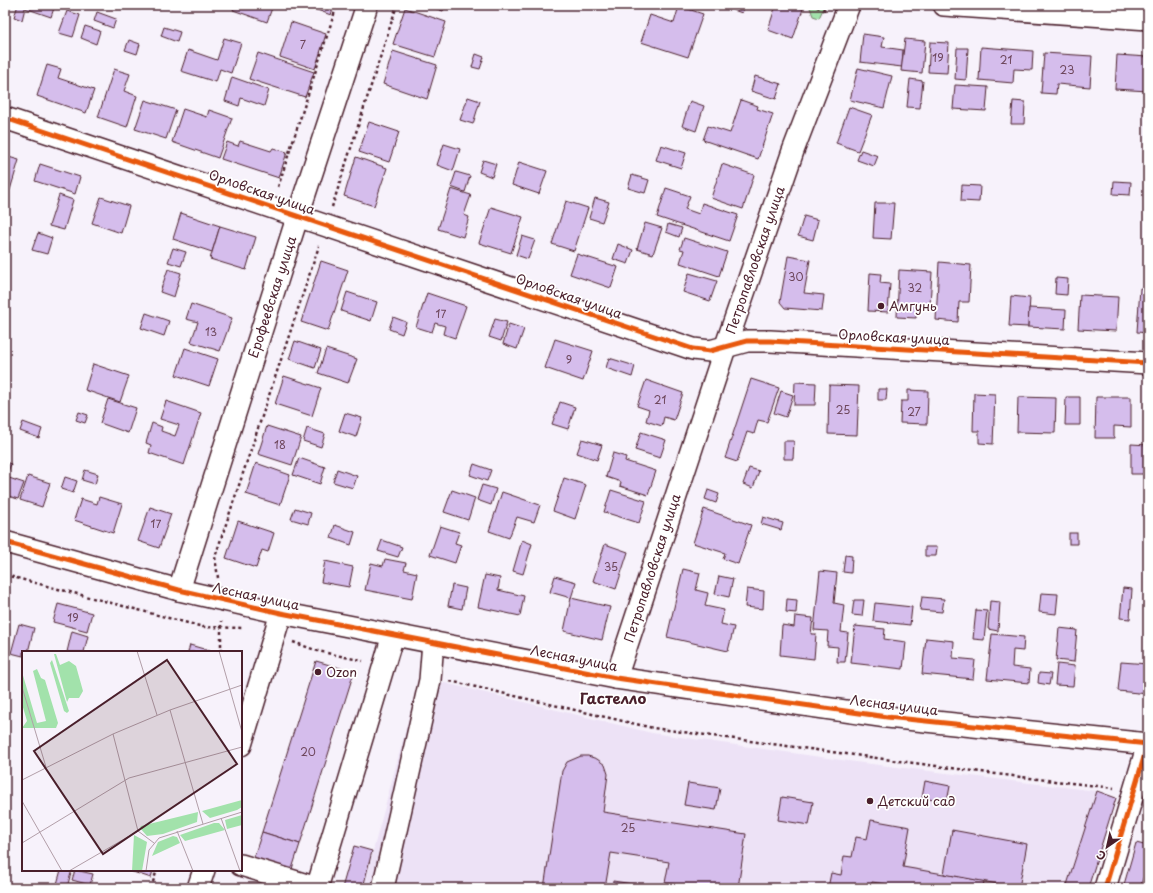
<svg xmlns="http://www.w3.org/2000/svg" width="1153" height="893" font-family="'Playpen Sans',sans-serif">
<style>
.built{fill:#ede2f6}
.green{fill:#a2e2ab;stroke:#76806b}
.building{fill:#d5bdec;stroke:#4a1f2b}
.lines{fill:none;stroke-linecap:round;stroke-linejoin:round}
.minor-casing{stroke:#4a1f2b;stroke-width:24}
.path{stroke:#4a1f2b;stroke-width:2.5;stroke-dasharray:3 3;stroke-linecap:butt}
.minor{stroke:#fff;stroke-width:21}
.cycleway-casing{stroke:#fff;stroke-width:8}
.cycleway{stroke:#e8590c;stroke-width:5}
.poi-dot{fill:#4a1f2b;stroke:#fff;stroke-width:1.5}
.labels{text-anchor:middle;stroke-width:3.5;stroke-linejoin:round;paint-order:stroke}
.number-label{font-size:11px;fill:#6d465b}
.street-label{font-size:13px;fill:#4a1f2b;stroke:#fff}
.poi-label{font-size:13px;fill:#4a1f2b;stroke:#fff;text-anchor:start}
.quarter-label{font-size:15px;font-weight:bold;fill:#4a1f2b;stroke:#fff}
.inset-road{fill:none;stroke:#b29ea8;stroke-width:1}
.view{fill:#4a1f2b;fill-opacity:0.15;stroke:#4a1f2b;stroke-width:2}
.inset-edge{fill:none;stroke:#4a1f2b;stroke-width:2}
</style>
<rect width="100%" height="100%" fill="#f7f2fb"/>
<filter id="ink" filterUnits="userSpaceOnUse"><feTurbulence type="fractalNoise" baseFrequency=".025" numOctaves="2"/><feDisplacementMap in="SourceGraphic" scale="8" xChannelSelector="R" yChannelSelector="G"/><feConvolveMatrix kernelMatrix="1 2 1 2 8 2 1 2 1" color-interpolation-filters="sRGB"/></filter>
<g filter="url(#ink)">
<!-- built -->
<path class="built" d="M420 677 652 733 863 763 1097 791 1066 888H363Z"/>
<!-- green -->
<path class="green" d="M809 5H832V7L825 5 819 18 813 16Z"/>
<!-- building -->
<g class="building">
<path d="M18 5H55L51 17 25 8 22 20 14 17Z"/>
<path d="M235 5H273L267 22 233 10Z"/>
<path d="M303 5H334L331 15Z"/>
<path d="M425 5H445L443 11Z"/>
<path d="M719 5H745L742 13Z"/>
<path d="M776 5H790L803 9 793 39 768 30Z"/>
<path d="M679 6 703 14 688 57 641 42 650 15 674 23Z"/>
<path d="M405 8 446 22 435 57 393 44Z"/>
<path d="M67 11 80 15 73 37 59 33Z"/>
<path d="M97 12 116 19 113 28 94 21Z"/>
<path d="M291 22 326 34 315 69 280 57Z"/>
<path d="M85 26 100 31 96 44 81 38Z"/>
<path d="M164 27 180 32 177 42 161 36Z"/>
<path d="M863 34 884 37 882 47 903 50 902 67 860 62Z"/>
<path d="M224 38 241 43 231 73 220 69 216 82 181 71 188 50 217 60Z"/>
<path d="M905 39 925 41 922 73 901 71Z"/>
<path d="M129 40 140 44 137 54 125 50Z"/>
<path d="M930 42 949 43 947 73 928 72Z"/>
<path d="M981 47 1033 51 1032 70 1014 69 1013 83 979 80Z"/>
<path d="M957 48H968L966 80 955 79Z"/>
<path d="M393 51 437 65 427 99 383 84Z"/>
<path d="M258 53 314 72 305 97 249 79Z"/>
<path d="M1044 53 1092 56 1090 87 1057 84 1056 94 1041 93Z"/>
<path d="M476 54 484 57 480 69 472 67Z"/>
<path d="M1117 55 1148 57V91L1115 89Z"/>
<path d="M47 65 61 69 58 78 94 90 86 113 37 96Z"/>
<path d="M858 68 892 76 884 108 850 100Z"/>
<path d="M114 69 130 74 124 91 137 96 127 127 98 117Z"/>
<path d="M755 76 781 84 776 99 751 91Z"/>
<path d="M232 77 269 90 264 106 241 98 239 106 225 101Z"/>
<path d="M910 79 923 81 920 108 907 107Z"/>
<path d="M955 85 988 87 986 111 953 109Z"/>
<path d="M468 97 480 101 473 124 460 120Z"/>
<path d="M145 100 176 110 166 139 135 129Z"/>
<path d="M741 100 758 106 757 109 773 114 758 159 703 140 708 126 730 133Z"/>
<path d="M690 101 704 106 696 131 682 126Z"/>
<path d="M1013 101 1025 102 1024 124H1011Z"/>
<path d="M849 107 872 115 858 151 836 143Z"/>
<path d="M183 109 207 117 209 110 232 118 218 158 172 142Z"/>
<path d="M369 122 399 132 389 162 359 152Z"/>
<path d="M240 141 271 151 273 148 287 152 279 178 221 159 227 142 238 146Z"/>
<path d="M444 144 460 149 453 171 437 165Z"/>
<path d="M661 145 686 153 681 168 656 160Z"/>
<path d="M861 150 878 156 874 166 857 160Z"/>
<path d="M5 156 19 160 10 190 5 188Z"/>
<path d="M356 157 387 168 374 206 344 196Z"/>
<path d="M483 160 496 164 492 177 479 172Z"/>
<path d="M519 162 547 171 539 194 512 185Z"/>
<path d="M40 164 80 177 75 194 35 181Z"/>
<path d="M722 164 754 175 743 209 711 198Z"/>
<path d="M456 172 470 176 465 192 451 187Z"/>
<path d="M632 175 649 180 645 193 628 188Z"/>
<path d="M1114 181 1131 182 1130 195 1113 194Z"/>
<path d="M962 185 980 186 979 202 961 201Z"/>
<path d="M666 188 690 196 685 209 699 214 702 203 738 215 729 241 657 217Z"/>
<path d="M451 189 471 195 464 215 469 217 463 237 438 229Z"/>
<path d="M59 195 73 200 64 230 49 226Z"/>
<path d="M101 197 129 206 121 233 92 223Z"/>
<path d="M595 198 609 202 602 222 589 218Z"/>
<path d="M566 201 588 208 574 251 552 244Z"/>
<path d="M875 203H894L891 239 873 238Z"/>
<path d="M491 207 523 217 511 253 479 243Z"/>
<path d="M181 213 220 226 212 252 173 239Z"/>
<path d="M804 216 818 220 813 240 798 236Z"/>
<path d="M645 223 662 228 653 254 637 249Z"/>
<path d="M668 224 682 228 679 237 666 232Z"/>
<path d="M220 226 256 237 246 270 210 259Z"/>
<path d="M38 233 52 238 47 254 32 250Z"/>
<path d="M522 236 535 240 528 259 516 255Z"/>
<path d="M684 238 727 252 719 276 680 263 684 250 680 249Z"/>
<path d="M618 244 633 250 628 264 613 259Z"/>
<path d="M1147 244H1148V261H1146Z"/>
<path d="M173 248 186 252 181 266 168 262Z"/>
<path d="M577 254 618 267 611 288 570 274Z"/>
<path d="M788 256 810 260 804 293 824 295 822 311 785 308 780 302Z"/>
<path d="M321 261 348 270 328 331 301 322Z"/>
<path d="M939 262 971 265 969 302H959L958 322 936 320Z"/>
<path d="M168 269 181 273 174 297 160 292Z"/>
<path d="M899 270 932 272 930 305 917 304 916 318 897 317Z"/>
<path d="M689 273 717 281 710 301 683 292Z"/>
<path d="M870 273 881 274 880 283 890 284 888 312 868 311Z"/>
<path d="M1056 278 1068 279 1067 295 1055 294Z"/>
<path d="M1140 288 1148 289V333L1137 332Z"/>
<path d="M347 292 377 302 371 321 341 311Z"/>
<path d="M427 293 466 306 455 338 443 334 445 326 435 323 432 332 416 327Z"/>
<path d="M1080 295 1118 297 1116 331 1078 329Z"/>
<path d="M1011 296 1030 298 1028 327 1009 326Z"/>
<path d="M191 304 232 318 220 351 191 342 198 322 186 319Z"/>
<path d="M1029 308 1066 310 1065 329 1028 327Z"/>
<path d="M146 313 169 321 164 336 141 328Z"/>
<path d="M393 317 406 322 402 334 389 329Z"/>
<path d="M495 319 507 322 501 341 489 337Z"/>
<path d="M509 324 524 329 517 349 503 344Z"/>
<path d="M555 339 593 351 583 381 545 368Z"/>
<path d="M295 341 321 350 315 368 289 359Z"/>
<path d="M185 348 218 359 209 386 176 375Z"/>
<path d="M326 349 357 359 348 383 318 373Z"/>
<path d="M609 358 635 366 632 377 606 368Z"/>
<path d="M93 364 129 376 120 402 85 390Z"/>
<path d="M284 376 321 388 312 416 275 404Z"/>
<path d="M751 379 779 388 767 422 758 420 754 434 747 432 737 462 725 458Z"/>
<path d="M646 380 683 393 674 420 664 417 662 426 646 421 649 410 637 406Z"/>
<path d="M795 382 816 383 815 405H794Z"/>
<path d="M829 385 859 386 857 435 828 434Z"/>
<path d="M878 389H887L886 400H878Z"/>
<path d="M908 390 928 391 927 424 900 423 901 401H908Z"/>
<path d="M781 391 793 395 786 417 774 413Z"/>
<path d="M974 393 995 394 993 444 979 443V431H973Z"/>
<path d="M1018 397 1056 398 1055 433 1017 432Z"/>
<path d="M1066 397H1080V425H1065Z"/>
<path d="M1096 397H1131V427L1114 426V438H1095Z"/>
<path d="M108 399 136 408 128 433 100 423Z"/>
<path d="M166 401 201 413 184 465 149 453 151 445 146 443 152 423 162 427 161 431 175 436 179 425 160 419Z"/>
<path d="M560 402 575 407 568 429 552 424Z"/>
<path d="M79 412 88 415 85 423 76 420Z"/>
<path d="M345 413 362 418 356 437 339 431Z"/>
<path d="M23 422 42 429 39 438 20 431Z"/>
<path d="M267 426 301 437 292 465 258 454Z"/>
<path d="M307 428 325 434 321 447 303 441Z"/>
<path d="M641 432 666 440 660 458 635 450Z"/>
<path d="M582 439 602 445 597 460 577 453Z"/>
<path d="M784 441H794L793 459H784Z"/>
<path d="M1131 444 1148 445 1147 474H1131Z"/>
<path d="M613 453 626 457 625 461 656 471 648 495 620 486 621 482 606 477Z"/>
<path d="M299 458 325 467 320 484 293 475Z"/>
<path d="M5 462 11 464 6 477 24 483 18 499 5 495Z"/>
<path d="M256 463 290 475 280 505 246 494Z"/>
<path d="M474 464 491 470 487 481 470 475Z"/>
<path d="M749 468 759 471 753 488 743 484Z"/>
<path d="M337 469 357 476 353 488 333 482Z"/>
<path d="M85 470 98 474 95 484 82 480Z"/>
<path d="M28 476 50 483 42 507 20 500Z"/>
<path d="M65 477 77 481 73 493 61 489Z"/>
<path d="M564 478 586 485 575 519 553 511Z"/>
<path d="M482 485 496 489 491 505 477 500Z"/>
<path d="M452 490 475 498 468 520 444 512Z"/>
<path d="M611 490 646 501 639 523 604 512Z"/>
<path d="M708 490 719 494 716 503 705 499Z"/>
<path d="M502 492 540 505 534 522 517 517 509 538 489 531Z"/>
<path d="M99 497 122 504 113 533 74 520 81 499 97 504Z"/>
<path d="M150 507 171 514 159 548 138 541Z"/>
<path d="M295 508 311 513 308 524 291 519Z"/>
<path d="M704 509 751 525 738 564 723 559 725 553 693 543Z"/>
<path d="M763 517 783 523 781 530 761 524Z"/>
<path d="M238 521 274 533 268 552 262 550 256 568 226 558Z"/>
<path d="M335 525 355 532 351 545 331 538Z"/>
<path d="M440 526 459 532 455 543 461 545 455 563 430 555Z"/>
<rect x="1069" y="533" width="8" height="11"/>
<path d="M382 540 402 547 398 557 378 551Z"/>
<path d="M522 540 532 544 523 574 513 571Z"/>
<path d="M605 544 628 552 616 589 593 581Z"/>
<path d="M925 547H937L936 556H925Z"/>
<path d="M845 555 852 556 851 573 843 572Z"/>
<path d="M385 559 406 563 404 570 417 573 412 599 365 590 371 563 383 566Z"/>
<path d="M325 561 353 567 349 587 321 582Z"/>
<path d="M683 569 700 573 696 590 708 593 705 606 724 610 721 624 734 627 728 651 667 637Z"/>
<path d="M820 571 837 573 834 603 844 605 841 632 848 633 845 662H837L838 647 827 646 828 631 814 630Z"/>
<path d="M485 575 500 578 498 590 524 596 520 616 478 607Z"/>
<path d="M555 576 576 582 571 598 550 592Z"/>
<path d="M719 576 733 579 729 597 715 594Z"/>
<path d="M452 585 466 588 462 609 448 606Z"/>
<path d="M1123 588 1132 589 1130 619 1120 618Z"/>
<path d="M747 589 764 591 763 609 745 607Z"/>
<path d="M1041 593 1058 594 1056 614 1039 612Z"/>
<path d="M922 597 944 599 942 612 920 610Z"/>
<path d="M571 598 610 607 602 640 564 631Z"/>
<path d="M787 599 797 600 796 613 786 612Z"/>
<path d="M854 600H864L862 616 852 615Z"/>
<path d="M990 601 1000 602 998 631 988 629Z"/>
<path d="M875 603 912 607 910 625 873 621Z"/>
<path d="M58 604 92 613 87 631 53 622Z"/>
<path d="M976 610 987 611 984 640 973 639Z"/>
<path d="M795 616 813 618 811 634H816L814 659 780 655 782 625 794 627Z"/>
<path d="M19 624 34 628 28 652H23V656L11 653Z"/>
<path d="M855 626 885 629 884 639 906 642 903 669 851 663Z"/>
<path d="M1059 628 1077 630 1074 662 1056 660Z"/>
<path d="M72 631 88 636 84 652H67Z"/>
<path d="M992 634 1024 637 1023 651 1013 650 1012 667 1030 669 1029 683 987 679Z"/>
<path d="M926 638 954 641 953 658 975 660 973 679 922 674Z"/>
<path d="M190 645 214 652H188Z"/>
<path d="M316 661 354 672 300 844 262 832Z"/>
<path d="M1121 662 1148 664V694L1118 691Z"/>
<path d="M1057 664 1075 666 1073 686 1055 685Z"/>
<path d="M1039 673 1051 674 1049 685 1038 683Z"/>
<path d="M581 756H588L597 759 605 765 608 774 603 812 746 834 738 888H700L665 883 669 862 611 853 605 888H544L562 771 567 762Z"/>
<path d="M925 781 950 786 947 802 922 798Z"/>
<path d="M688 783 720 788 716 810 684 805Z"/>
<path d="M1097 791 1116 798 1088 888H1066Z"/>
<path d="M782 797 813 802 809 825 778 820Z"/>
<path d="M871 820 910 827 903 867 984 881 983 888H893L885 887V884L872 882 871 888H828L831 873 841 875 844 856 852 857 856 837 867 839Z"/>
<path d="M952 830 1027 844 1019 888 944 874Z"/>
<path d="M262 832 300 844 291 872 253 860Z"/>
<path d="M1136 843 1148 846V862L1140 888H1123Z"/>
<path d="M354 846 372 851 363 888H342Z"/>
<path d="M61 870H72L67 887 57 884Z"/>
<path d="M75 870 93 874 90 885 72 880Z"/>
<path d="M127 870H153L151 878Z"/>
<path d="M613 881 659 888H612Z"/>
</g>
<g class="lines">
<defs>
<g id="minor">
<path d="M944 5 1148 19"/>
<path d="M5 118 693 349 710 351 747 341H770L1148 363"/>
<path d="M5 542 179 590 281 613 616 678 887 717 1148 744 1105 888"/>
<path d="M179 590 298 215 367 5"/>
<path d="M616 678 725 348 793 151 849 5"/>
<path d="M241 745 281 613"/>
<path d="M241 865 317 888"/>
<path d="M198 888 204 870"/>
<path d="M317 888 393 635"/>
<path d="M383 888 430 680 433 642"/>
</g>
</defs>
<!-- minor casing -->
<use href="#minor" class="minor-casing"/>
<!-- path -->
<g class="path">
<path d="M811 5 826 10"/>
<path d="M278 187 337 5"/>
<path d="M332 207 397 5"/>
<path d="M5 575 203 627 244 628"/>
<path d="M218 578 215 557 319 246"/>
<path d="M293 642 318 651 363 661"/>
<path d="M221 652V621"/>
<path d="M450 681 653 728 996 774 1114 788"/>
<path d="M151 888 157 870"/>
</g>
<!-- minor -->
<use href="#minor" class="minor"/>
<defs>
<g id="cycleway">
<path d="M5 118 693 349 710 351 747 341H770L1148 363"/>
<path d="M5 542 179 590 281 613 616 678 887 717 1148 744 1105 888"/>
</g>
</defs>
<!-- cycleway casing -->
<use href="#cycleway" class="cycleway-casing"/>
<!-- cycleway -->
<use href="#cycleway" class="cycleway"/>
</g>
</g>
<!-- markers -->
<g class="poi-dot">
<circle cx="881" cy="306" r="4"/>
<circle cx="318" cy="672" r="4"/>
<circle cx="870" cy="801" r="4"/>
</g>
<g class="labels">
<!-- number labels -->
<g class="number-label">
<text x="303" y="49">7</text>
<text x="938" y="62">19</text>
<text x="1006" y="64">21</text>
<text x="1067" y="74">23</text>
<text x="796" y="281">30</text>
<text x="915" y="292">32</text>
<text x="441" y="318">17</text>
<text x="211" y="336">13</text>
<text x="569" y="364">9</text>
<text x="660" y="404">21</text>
<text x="843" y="414">25</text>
<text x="914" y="416">27</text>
<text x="280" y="449">18</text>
<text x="156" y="528">17</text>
<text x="611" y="571">35</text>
<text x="73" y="622">19</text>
<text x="308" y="756">20</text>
<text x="628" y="832">25</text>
</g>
<!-- street labels -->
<g class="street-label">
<text transform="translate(262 192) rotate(19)" y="5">Орловская улица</text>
<text transform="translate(755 260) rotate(-71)" y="5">Петропавловская улица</text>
<text transform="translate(569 296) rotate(19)" y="5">Орловская улица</text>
<text transform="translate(272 297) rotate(-72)" y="5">Ерофеевская улица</text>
<text transform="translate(894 337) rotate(3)" y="5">Орловская улица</text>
<text transform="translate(652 568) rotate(-72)" y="5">Петропавловская улица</text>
<text transform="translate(256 596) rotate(12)" y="5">Лесная улица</text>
<text transform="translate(574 658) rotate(11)" y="5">Лесная улица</text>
<text transform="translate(894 705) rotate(7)" y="5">Лесная улица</text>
</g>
<!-- poi labels -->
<g class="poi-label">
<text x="889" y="311">Амгунь</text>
<text x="326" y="677">Ozon</text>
<text x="878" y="806">Детский сад</text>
</g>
<!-- quarter labels -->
<g class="quarter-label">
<text x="613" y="704">Гастелло</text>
</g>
</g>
<!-- overview -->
<g transform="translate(22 651)">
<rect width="220" height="220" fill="#f7f2fb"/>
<path d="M32 3H34L38 14 47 10 54 15 61 40 57 47H47L45 51ZM30 9 47 60 45 62 42 60 28 12ZM15 18 19 27 23 29 36 72 34 77H0L5 70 0 53V21L15 72 24 70 11 20ZM220 149V156L215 159 188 167 180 160ZM176 161 175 171 141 183 125 185 118 177 119 175ZM220 164V174L205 178 203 169ZM192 172H197L203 179 163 190 158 184ZM112 184 125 191 120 220H110ZM151 185 155 186 158 192 130 205 136 191Z" fill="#a2e2ab"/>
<path class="inset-road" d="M115 0 135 64M197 0 220 81M0 36 24 116M148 59 181 173M91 83 116 180 132 192M0 129 91 83 148 59 220 34M0 150 40 220M199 167 218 220M155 180 171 220M0 192 107 127 220 96M47 220 116 180M124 220 127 199 137 187 220 161"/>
<path class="view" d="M145 9 215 113 81 203 12 100Z"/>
<rect width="220" height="220" class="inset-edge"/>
</g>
<!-- margin -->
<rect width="1153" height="893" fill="none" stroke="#fff" stroke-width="20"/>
<rect x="10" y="10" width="1133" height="873" fill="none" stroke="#4a1f2b" stroke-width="1.5" filter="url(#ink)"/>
<!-- north arrow -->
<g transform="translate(1107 847) rotate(214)" stroke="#ffffff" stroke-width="3" paint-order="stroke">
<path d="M0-3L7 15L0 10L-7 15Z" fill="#4a1f2b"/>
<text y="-6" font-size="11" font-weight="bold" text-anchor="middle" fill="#4a1f2b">С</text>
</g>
</svg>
